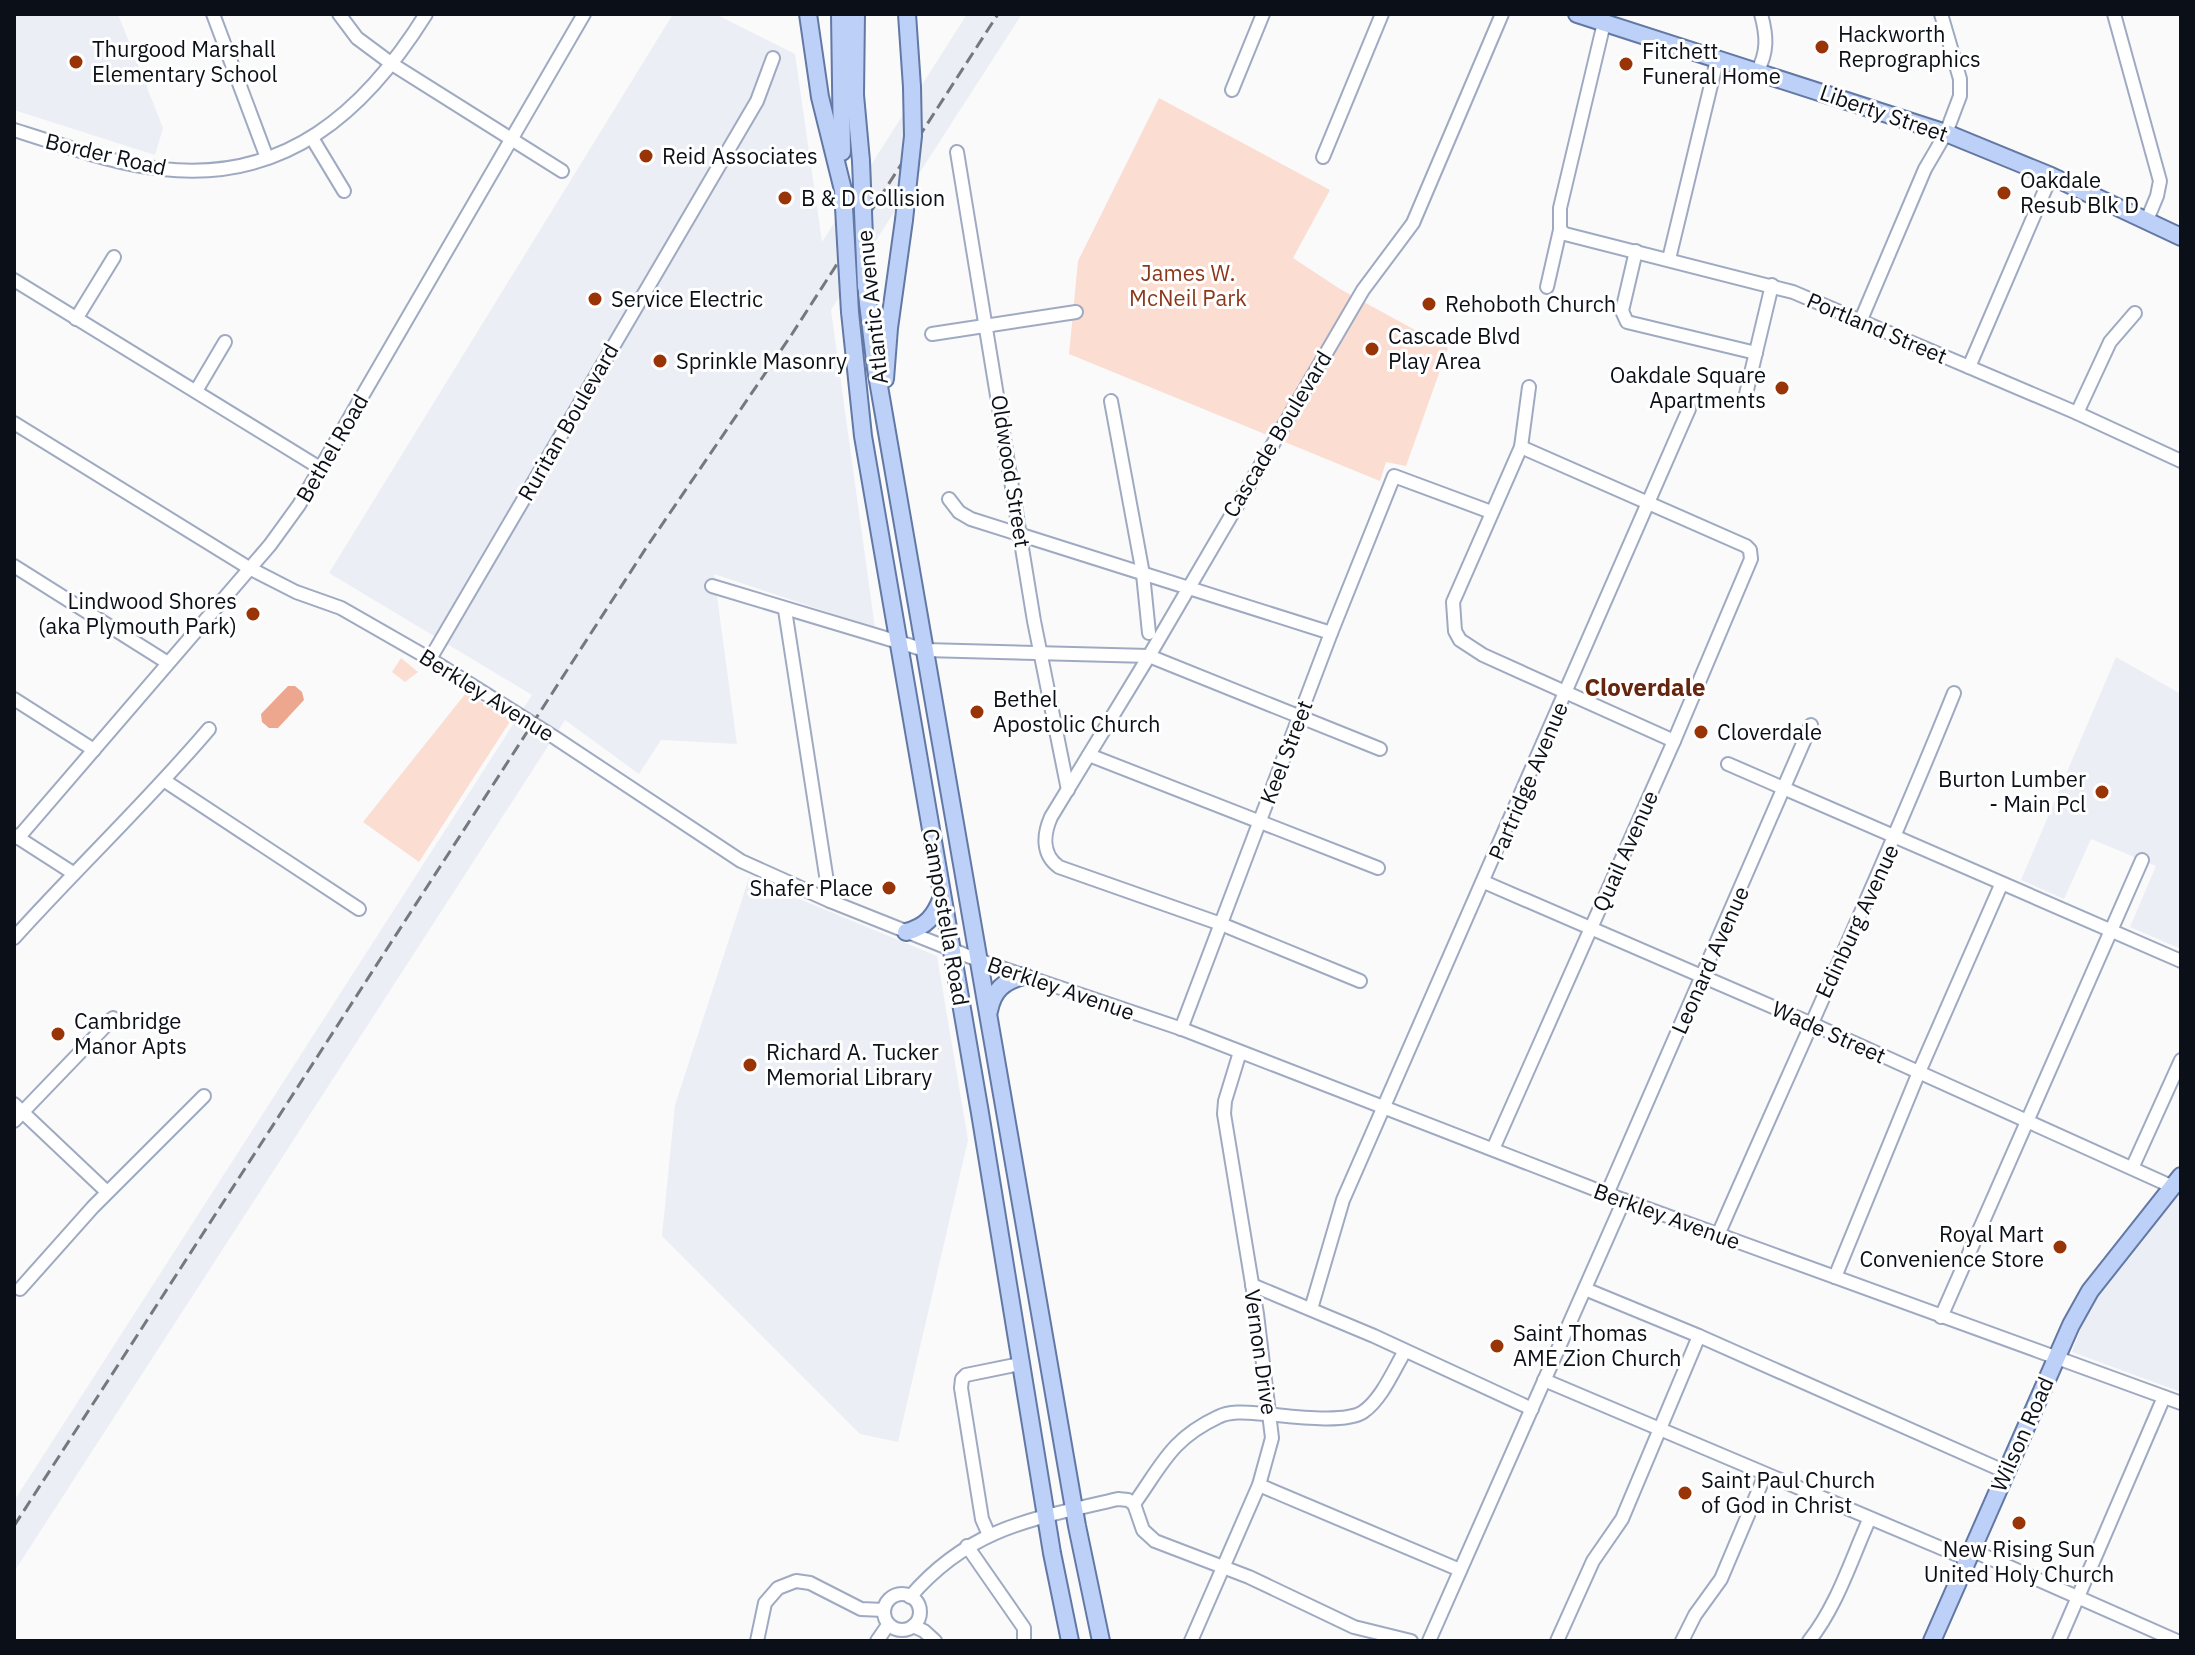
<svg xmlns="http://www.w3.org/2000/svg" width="2195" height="1655" font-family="'IBM Plex Sans',sans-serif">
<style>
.built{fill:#ebeef4}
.green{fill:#fbddd2}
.water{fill:#eea78f}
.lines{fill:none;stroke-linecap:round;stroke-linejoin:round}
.minor-casing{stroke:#9faac2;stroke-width:16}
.major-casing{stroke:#6278a5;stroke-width:20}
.minor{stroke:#fff;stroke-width:12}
.major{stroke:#bdd0f7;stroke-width:16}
.rail{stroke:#76787c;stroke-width:3;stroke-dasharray:12 6;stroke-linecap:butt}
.major-bridge-casing{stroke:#6278a5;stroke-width:20;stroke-linecap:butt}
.major-bridge{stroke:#bdd0f7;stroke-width:16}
.poi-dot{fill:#993407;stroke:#fff;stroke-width:3}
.labels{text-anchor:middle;stroke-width:6;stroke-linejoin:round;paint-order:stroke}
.poi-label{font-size:22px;fill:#0b0f17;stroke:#fff;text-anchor:start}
.street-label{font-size:22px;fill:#0b0f17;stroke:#fff}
.park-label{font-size:22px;fill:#8b381a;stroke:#fff}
.neighbourhood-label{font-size:24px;font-weight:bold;fill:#66250d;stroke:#fff}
</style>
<rect width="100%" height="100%" fill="#fafafa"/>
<!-- built -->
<g class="built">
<path d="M14 14H118L163 128 155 155 14 110Z"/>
<path d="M673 14H715L795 54 822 242 967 14H1022L831 310 875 628 714 574 737 744 661 740 639 774 565 720 14 1572V1501L532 695 329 573Z"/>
<path d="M2116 657 2181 694V949L2130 927 2156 866 2091 839 2064 899 2021 880Z"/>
<path d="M749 878 937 956 968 1140 898 1442 860 1434 662 1236 675 1105Z"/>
<path d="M2181 1192V1392L2072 1352 2086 1315 2100 1292Z"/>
</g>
<!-- green -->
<g class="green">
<path d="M1159 98 1330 190 1293 258 1340 289 1448 348 1406 466 1386 462 1380 481 1069 354 1078 261Z"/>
<path d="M401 658 418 672 405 682 392 672Z"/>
<path d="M466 693 511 720 419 862 363 822Z"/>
</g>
<!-- water -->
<path class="water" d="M288 686H295L302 692 304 700 278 728H269L262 722 261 714Z"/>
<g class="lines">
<defs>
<g id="minor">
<path d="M213 14 267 158"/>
<path d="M339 14 357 38 392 64 562 171"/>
<path d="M2114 14 2160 181 2157 196 2147 220"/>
<path d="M1757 72C1768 52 1767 36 1761 14"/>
<path d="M1232 90 1263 14"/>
<path d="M14 130C63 145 112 164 162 169 285 183 365 112 426 14"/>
<path d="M312 138 344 191"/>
<path d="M957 152 1034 621 1068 790"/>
<path d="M1323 157 1382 14"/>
<path d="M1560 230 1565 234 1793 292 2077 413 2181 461"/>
<path d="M1636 251 1622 311 1627 322 1756 353"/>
<path d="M1669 259 1717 60"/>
<path d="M14 280 320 468"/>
<path d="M1547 287 1560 230V208L1604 23"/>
<path d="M76 319 114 257"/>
<path d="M1860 322 1925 169 1946 133 1960 96V79L1941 14"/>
<path d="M932 334 1076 312"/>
<path d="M1969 367 2051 176"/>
<path d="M1529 387 1521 447 1453 602 1455 631 1460 640 1483 655 1674 741"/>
<path d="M196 391 225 342"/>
<path d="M1746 394 1772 285"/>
<path d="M1111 401 1143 574 1149 633"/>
<path d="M2077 413 2110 342 2135 313"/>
<path d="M14 423 249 568 296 592 341 608 430 659 554 737 741 861 830 901 978 960 1182 1029 1607 1194 2181 1403"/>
<path d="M949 499 959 512 971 519 1331 633"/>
<path d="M14 566 168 663"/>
<path d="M712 586 925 650 1149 656 1380 749"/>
<path d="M785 610 830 901"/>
<path d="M430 659 757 101 773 58"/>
<path d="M14 699 94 750"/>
<path d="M1089 755 1378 868"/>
<path d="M1728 764 2181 961"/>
<path d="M165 781 359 909"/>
<path d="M14 835 73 873"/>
<path d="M18 838 270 545 299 505 584 14"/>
<path d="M1484 882 1810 1023 2173 1187"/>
<path d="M14 938C78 867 147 802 209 729"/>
<path d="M1360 981 1221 924 1059 867C1042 855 1043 835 1051 817L1149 656 1363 290 1413 223 1502 14"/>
<path d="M1181 1029 1331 633 1394 476 1491 512"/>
<path d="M14 1104 107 1192"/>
<path d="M14 1121 113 1018"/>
<path d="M1493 1149 1674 741 1751 559 1750 550 1746 546 1521 447"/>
<path d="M2133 1166 2181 1060"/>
<path d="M1607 1194 1811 725"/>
<path d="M1718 1235C1797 1054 1880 876 1954 693"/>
<path d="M1835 1277 1919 1072 2001 885"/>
<path d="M1252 1285 1374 1336 1532 1409"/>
<path d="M20 1289 93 1207 204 1096"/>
<path d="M1585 1289 1699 1336 2006 1472"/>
<path d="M1311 1309 1343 1200 1689 409"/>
<path d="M1941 1317 2142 860"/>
<path d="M1544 1380 1967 1559"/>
<path d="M1259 1485 1460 1570"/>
<path d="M1134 1504C1162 1465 1171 1439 1218 1417 1232 1410 1250 1413 1266 1414 1289 1416 1345 1424 1363 1412 1382 1399 1394 1369 1405 1351"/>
<path d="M1134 1504 1143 1530 1155 1541 1249 1577 1354 1627 1411 1641"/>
<path d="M989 1535 982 1519 961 1388 962 1379 966 1375 1020 1364"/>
<path d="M967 1546 1024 1628V1641"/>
<path d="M1971 1550 2177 1641"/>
<circle cx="902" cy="1612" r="18"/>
<path d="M910 1597C970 1527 1033 1519 1118 1499L1128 1500 1134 1504"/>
<path d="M913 1626 924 1631 935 1641"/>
<path d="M757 1641 765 1603 778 1588 796 1581 810 1583 861 1609 884 1610"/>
<path d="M877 1641 888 1625"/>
<path d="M1191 1641 1259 1485 1272 1438 1257 1314 1224 1114 1225 1101 1240 1052"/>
<path d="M1429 1641 1624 1200"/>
<path d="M1557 1641 1593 1561 1622 1519 1699 1336"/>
<path d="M1682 1641 1695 1615 1721 1579 1765 1475"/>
<path d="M1809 1641C1837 1606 1851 1560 1869 1520"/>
<path d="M2059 1641 2164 1397"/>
</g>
<g id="major">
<path d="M808 14 820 97 843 190"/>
<path d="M840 14 842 152"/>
<path d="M856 14 855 95 861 161"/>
<path d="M907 14 912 87"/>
<path d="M1577 14 1946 133 2051 176 2181 237"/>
<path d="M866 287 876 369 1077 1526 1101 1641"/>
<path d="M850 312 863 436 980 1113 1052 1553 1070 1641"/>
<path d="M885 379 889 328 904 220"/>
<path d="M906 932C926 927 935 916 942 897"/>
<path d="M989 1011C993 990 1004 981 1024 976"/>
<path d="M1932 1641 2071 1325 2090 1291 2181 1176"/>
</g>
</defs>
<!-- minor casing -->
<use href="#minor" class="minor-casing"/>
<!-- major casing -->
<use href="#major" class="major-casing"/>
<!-- minor -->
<use href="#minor" class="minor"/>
<!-- major -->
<use href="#major" class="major"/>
<!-- rail -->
<path class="rail" d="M14 1526 646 548 792 334 998 14"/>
<defs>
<g id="major-bridge">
<path d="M861 161 866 287"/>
<path d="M843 190 850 312"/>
<path d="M904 220 913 136 912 87"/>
</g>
</defs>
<!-- major-bridge casing -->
<use href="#major-bridge" class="major-bridge-casing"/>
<!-- major-bridge -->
<use href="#major-bridge" class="major-bridge"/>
</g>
<!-- markers -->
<g class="poi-dot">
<circle cx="1822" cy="47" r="8"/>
<circle cx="76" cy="62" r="8"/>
<circle cx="1626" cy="64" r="8"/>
<circle cx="646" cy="156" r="8"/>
<circle cx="2004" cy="193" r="8"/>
<circle cx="785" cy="198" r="8"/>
<circle cx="595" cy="299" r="8"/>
<circle cx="1429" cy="304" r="8"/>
<circle cx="1372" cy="349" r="8"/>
<circle cx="660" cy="361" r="8"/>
<circle cx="1782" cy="388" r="8"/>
<circle cx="253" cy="614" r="8"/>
<circle cx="977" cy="712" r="8"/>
<circle cx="1701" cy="732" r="8"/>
<circle cx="2102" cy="792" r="8"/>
<circle cx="889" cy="888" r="8"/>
<circle cx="58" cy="1034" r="8"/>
<circle cx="750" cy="1065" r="8"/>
<circle cx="2060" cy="1247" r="8"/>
<circle cx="1497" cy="1346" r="8"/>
<circle cx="1685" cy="1493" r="8"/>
<circle cx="2019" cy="1523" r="8"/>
</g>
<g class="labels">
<!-- poi labels -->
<g class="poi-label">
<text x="1838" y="42">Hackworth<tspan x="1838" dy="25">Reprographics</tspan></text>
<text x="92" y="57">Thurgood Marshall<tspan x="92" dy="25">Elementary School</tspan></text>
<text x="1642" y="59">Fitchett<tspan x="1642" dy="25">Funeral Home</tspan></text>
<text x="662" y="164">Reid Associates</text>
<text x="2020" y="188">Oakdale<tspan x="2020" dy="25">Resub Blk D</tspan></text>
<text x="801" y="206">B &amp; D Collision</text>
<text x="611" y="307">Service Electric</text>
<text x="1445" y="312">Rehoboth Church</text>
<text x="1388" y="344">Cascade Blvd<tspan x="1388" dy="25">Play Area</tspan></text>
<text x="676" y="369">Sprinkle Masonry</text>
<text x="1766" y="383" text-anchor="end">Oakdale Square<tspan x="1766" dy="25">Apartments</tspan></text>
<text x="237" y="609" text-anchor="end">Lindwood Shores<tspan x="237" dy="25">(aka Plymouth Park)</tspan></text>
<text x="993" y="707">Bethel<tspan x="993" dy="25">Apostolic Church</tspan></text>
<text x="1717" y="740">Cloverdale</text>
<text x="2086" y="787" text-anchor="end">Burton Lumber<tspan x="2086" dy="25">- Main Pcl</tspan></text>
<text x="873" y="896" text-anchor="end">Shafer Place</text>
<text x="74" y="1029">Cambridge<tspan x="74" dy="25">Manor Apts</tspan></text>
<text x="766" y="1060">Richard A. Tucker<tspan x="766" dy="25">Memorial Library</tspan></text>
<text x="2044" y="1242" text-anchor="end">Royal Mart<tspan x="2044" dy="25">Convenience Store</tspan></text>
<text x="1513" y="1341">Saint Thomas<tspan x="1513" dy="25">AME Zion Church</tspan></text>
<text x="1701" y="1488">Saint Paul Church<tspan x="1701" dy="25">of God in Christ</tspan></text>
<text x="2019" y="1557" text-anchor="middle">New Rising Sun<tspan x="2019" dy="25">United Holy Church</tspan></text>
</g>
<!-- street labels -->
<g class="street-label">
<text transform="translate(1884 113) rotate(19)" y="8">Liberty Street</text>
<text transform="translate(106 154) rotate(13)" y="8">Border Road</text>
<text transform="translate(872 307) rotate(-96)" y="8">Atlantic Avenue</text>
<text transform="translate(1877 328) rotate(23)" y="8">Portland Street</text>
<text transform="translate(568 422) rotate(-60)" y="8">Ruritan Boulevard</text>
<text transform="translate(1277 434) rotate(-59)" y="8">Cascade Boulevard</text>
<text transform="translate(332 448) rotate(-60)" y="8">Bethel Road</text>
<text transform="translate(1011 471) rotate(81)" y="8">Oldwood Street</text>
<text transform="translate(487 695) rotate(32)" y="8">Berkley Avenue</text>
<text transform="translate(1286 752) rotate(-69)" y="8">Keel Street</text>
<text transform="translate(1528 781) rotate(-67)" y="8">Partridge Avenue</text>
<text transform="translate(1625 851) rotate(-66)" y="8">Quail Avenue</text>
<text transform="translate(946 917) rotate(80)" y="8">Campostella Road</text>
<text transform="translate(1857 921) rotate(-65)" y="8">Edinburg Avenue</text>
<text transform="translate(1710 960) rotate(-66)" y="8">Leonard Avenue</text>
<text transform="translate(1061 988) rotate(19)" y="8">Berkley Avenue</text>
<text transform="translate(1829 1032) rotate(24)" y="8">Wade Street</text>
<text transform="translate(1667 1216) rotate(20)" y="8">Berkley Avenue</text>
<text transform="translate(1261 1352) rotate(82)" y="8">Vernon Drive</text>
<text transform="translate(2022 1434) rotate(-66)" y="8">Wilson Road</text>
</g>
<!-- park labels -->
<g class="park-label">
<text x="1188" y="281">James W.<tspan x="1188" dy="25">McNeil Park</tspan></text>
</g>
<!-- neighbourhood labels -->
<g class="neighbourhood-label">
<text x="1645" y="696">Cloverdale</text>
</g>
</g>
<!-- border -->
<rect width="2195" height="1655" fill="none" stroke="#0b0f17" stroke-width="32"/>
</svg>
